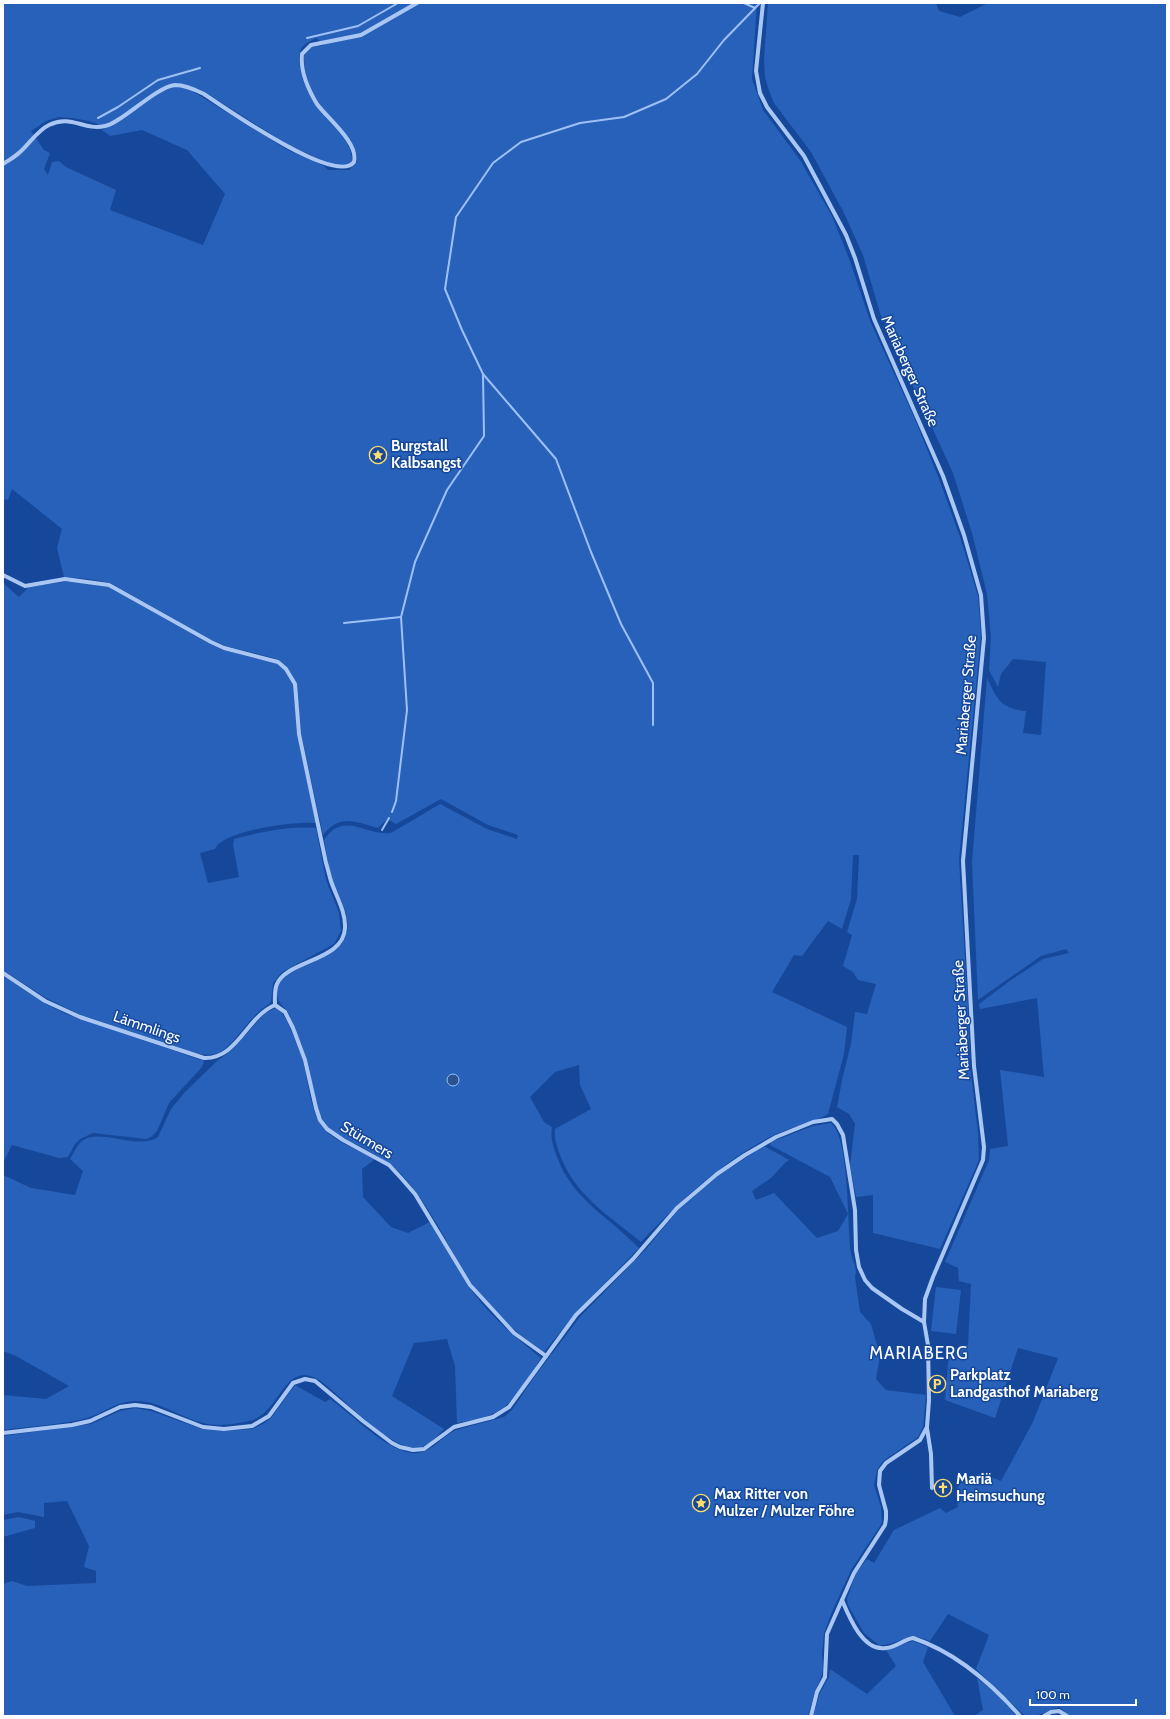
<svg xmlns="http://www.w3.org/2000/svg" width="1170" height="1719" font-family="Cabin,sans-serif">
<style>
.green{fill:#2861b9;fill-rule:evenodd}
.water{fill:#2c518f;stroke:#9dc1f6}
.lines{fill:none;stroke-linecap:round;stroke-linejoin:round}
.stream{stroke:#9dc1f6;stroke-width:2}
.street{stroke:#aac7f3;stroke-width:4}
.labels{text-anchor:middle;stroke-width:3;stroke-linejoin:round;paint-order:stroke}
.street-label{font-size:15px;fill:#fff;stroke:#15489b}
.poi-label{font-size:15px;font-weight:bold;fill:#fff;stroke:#15489b;text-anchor:start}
.quarter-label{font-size:17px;letter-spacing:1px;fill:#fff;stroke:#15489b}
</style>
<rect width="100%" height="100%" fill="#15489b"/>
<!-- green -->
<g class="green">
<path d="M3 3H757L752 79 763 110 800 160 832 216 850 261 870 321 914 417 939 479 960 537 978 596 981 635 959 860 968 1007 970 1066 978 1133 979 1160 940 1249 873 1233V1195L856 1197 850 1166 855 1124 849 1114 837 1107 842 1080 851 1044 855 1012 867 1014 876 984 858 980 853 972 843 966 852 935 847 932 857 899 859 855H853L851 899 842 929 828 921 802 956 794 955 772 992 847 1027 844 1054 828 1114C812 1123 792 1127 774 1135 722 1161 680 1201 641 1242 608 1215 573 1194 559 1152 556 1144 554 1137 555 1129L591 1109 580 1085 579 1065 555 1072 530 1097 544 1122 552 1127C550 1138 553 1146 557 1157 572 1199 609 1217 639 1248L575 1314 544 1352C517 1333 489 1311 471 1282 448 1247 431 1207 403 1176 391 1163 376 1155 360 1146 349 1141 335 1136 327 1126 313 1108 313 1081 307 1060 304 1049 299 1039 295 1029 293 1023 290 1016 287 1011 283 1006 277 1001 277 994 275 964 341 964 347 932 351 915 338 895 332 879 328 867 327 853 324 840 343 810 366 836 391 833L440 804 487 829 517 839 518 835 488 825 441 799 396 824 387 819 378 828C355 822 340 813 323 835L301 733 296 684 287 668 279 660 270 657 225 646 212 640 110 583 89 579 64 577 57 548 62 529 12 489 8 500 3 499ZM316 38 325 45 312 47 304 56C304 73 309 88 319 103 329 119 360 143 357 162L349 170H328L324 166 286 149 194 92 196 88 205 92 288 145 333 165 349 166 352 161C352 140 330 123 318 107 309 96 302 81 300 67 299 61 298 55 301 49 304 44 311 41 316 38ZM59 117C75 118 92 120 106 128L102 130 110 136 142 130 187 150 225 194 203 245 110 210 116 190 66 167 59 161 52 162 48 175 44 169 50 153 44 150 31 131 46 121Z"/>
<path d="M768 3H936L939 11 960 17 986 4 985 3H1167V1716H1070L1059 1707C1047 1711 1036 1719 1023 1714L976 1669 989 1635 948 1614 930 1641C905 1630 902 1645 879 1645L864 1633 848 1605 847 1599 856 1573 867 1559 874 1563 894 1530 940 1508 946 1513 958 1507C954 1484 959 1480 981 1473L1001 1481 1033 1422 1058 1358 1018 1348 995 1418 945 1400 949 1352 968 1345 971 1284 959 1281 958 1268 945 1262 989 1160 990 1149 1008 1146 1000 1070 1044 1077 1037 998 980 1009 979 1004 1011 980 1043 959 1069 953 1066 949 1041 956 978 1000 972 862 987 678C997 699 1001 709 1026 711L1023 733 1041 735 1046 662 1013 659 1001 674 998 687 989 670 991 637 987 594 972 533 953 473 881 316 863 255 843 211 811 152 774 103 769 91 765 77 764 59Z"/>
<path d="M71 581 109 587 210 644 223 650 269 661 277 664 286 671 293 684 297 734 316 823C296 821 223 830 215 849L200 853 208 883 239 877 233 845 234 839C261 832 288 826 316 828L326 880 339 913 341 931 334 944 282 972 273 983 271 1001 269 1004C249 1016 239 1039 222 1051 214 1056 204 1055 195 1053L81 1015 46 998 3 970V583L19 597 29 587Z"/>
<path d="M3 976 44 1003 66 1014 204 1061 202 1067 169 1103 157 1131 151 1137 146 1139 93 1133 80 1139 75 1144 68 1157 59 1158 12 1145 3 1163Z"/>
<path d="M276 1008C285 1015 288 1023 292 1033 296 1043 301 1053 303 1062 309 1084 310 1112 325 1130 337 1143 359 1150 375 1159L362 1169 363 1197 391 1227 408 1233 430 1222C443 1243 454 1264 468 1285 487 1314 514 1336 541 1358 530 1374 517 1399 501 1409 489 1418 472 1420 457 1423L455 1366 447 1339 414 1343 392 1396 444 1429C437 1436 428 1447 417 1448 394 1450 352 1408 335 1393 327 1386 317 1376 305 1375 281 1375 276 1415 249 1421 235 1424 218 1427 204 1423 181 1418 159 1400 135 1401 115 1402 107 1411 90 1417 65 1425 29 1426 3 1430V1395L46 1399 69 1386 16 1356 3 1351V1175L31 1188 75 1195 83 1171 70 1159C74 1153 76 1146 82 1141 99 1127 137 1151 158 1137L171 1109 184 1093 216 1062 233 1049 265 1013Z"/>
<path d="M831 1123C850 1139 847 1226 851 1253 852 1261 858 1268 855 1277L860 1312 871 1324 880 1356 876 1379 886 1390 926 1395 923 1427 918 1437 883 1461 877 1470 874 1485 881 1507 882 1523 851 1570 831 1614 824 1633 822 1653 823 1668 822 1675 815 1691 808 1716H3V1584L12 1581 27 1586 96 1583V1571L84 1567 89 1546 67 1501 44 1503V1517L18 1512 3 1515V1436L91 1424 120 1411 135 1408 151 1411 202 1429 224 1431 252 1429 263 1424 271 1418 295 1385 325 1402 330 1399C353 1414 397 1464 425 1451 437 1446 444 1435 456 1430L504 1417 512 1410 535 1376 579 1318 646 1249 679 1209 718 1176 762 1147H766L789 1160 785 1163 771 1178 752 1191 756 1200 774 1193 817 1238 838 1231 848 1214 830 1177 770 1145 771 1142 813 1126Z"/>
<path d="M936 1287 961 1290 956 1334 931 1331Z"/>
<path d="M19 1517 35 1521V1528L3 1537V1520Z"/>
<path d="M913 1641 928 1647 923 1662 955 1716H813L820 1693 829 1677 830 1669 867 1694 896 1666 886 1650Z"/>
<path d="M977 1678 999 1696 1016 1716H974L983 1710Z"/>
</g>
<!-- water -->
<circle class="water" cx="453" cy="1080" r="6"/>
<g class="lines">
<!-- stream -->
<g class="stream">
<path d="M744 3 755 8"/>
<path d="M307 38 358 26 398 3"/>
<path d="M98 118 118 107 158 80 200 68"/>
<path d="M483 374 556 459 591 552 621 624 653 683V725"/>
<path d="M344 623 401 617"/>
<path d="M392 812 396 801 407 710 401 617 415 562 447 490 484 436 483 374 462 330 445 289 456 217 493 163 521 142 580 123 624 117 666 99 697 74 724 40 760 3"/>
<path d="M382 830 389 818"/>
</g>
<!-- street -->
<g class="street">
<path d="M763 3 756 71 760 93 767 107 804 156 846 235 855 258 874 319 943 476 964 535 981 595 984 638 963 861 974 1066 984 1147 983 1160 933 1277 925 1299 924 1322 928 1345 929 1400 927 1427 920 1440 886 1463 880 1471 879 1485 886 1511V1519L885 1525 854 1573 827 1634 825 1677 817 1692 811 1716"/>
<path d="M3 164C9 160 15 157 20 152 29 144 38 130 49 125 71 114 84 131 105 126 111 125 116 121 121 118 134 110 161 86 175 85 185 85 196 90 204 94 225 108 336 186 354 162 359 143 327 118 317 104 308 89 300 72 302 54L311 45 361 35 417 3"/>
<path d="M3 575 25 586 65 579 109 585 211 642 224 648 278 662 286 669 295 684 299 734 326 863C328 869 329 875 331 881 336 896 346 912 345 928 344 961 287 960 277 984 274 990 275 999 275 1005"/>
<path d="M3 973 45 1001 80 1017 204 1058C238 1059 246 1017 275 1005"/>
<path d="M275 1005 285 1012 293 1028 305 1060 316 1108 320 1120 327 1129 343 1140 389 1165 401 1178 415 1194 470 1285 514 1333 546 1356"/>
<path d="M927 1428 931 1454 932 1488"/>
<path d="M3 1433 72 1425 90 1421 120 1407 135 1405 151 1407 203 1427 224 1429 252 1426 269 1416 293 1383 305 1379 315 1381 363 1421 392 1443 400 1447 413 1450 424 1449 454 1427 493 1417 509 1407 576 1315 633 1259 677 1208 717 1174 745 1155 776 1137 813 1122 832 1119 837 1124 843 1135 855 1210 856 1250 859 1267 865 1280 872 1288 902 1309 924 1322"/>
<path d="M842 1600C849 1617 863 1652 886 1648 896 1647 903 1640 913 1638 955 1652 991 1683 1020 1716"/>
<path d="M1044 1716 1051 1712 1059 1711 1067 1716"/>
</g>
</g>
<!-- icons -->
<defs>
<symbol id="sight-ring" viewBox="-11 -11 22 22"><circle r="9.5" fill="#15489b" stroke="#ffdd6c" stroke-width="1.5"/><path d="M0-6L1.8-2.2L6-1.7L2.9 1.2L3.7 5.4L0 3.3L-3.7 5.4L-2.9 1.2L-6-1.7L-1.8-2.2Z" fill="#ffdd6c"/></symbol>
<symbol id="parking-ring" viewBox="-11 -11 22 22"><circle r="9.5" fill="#15489b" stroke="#ffdd6c" stroke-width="1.5"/><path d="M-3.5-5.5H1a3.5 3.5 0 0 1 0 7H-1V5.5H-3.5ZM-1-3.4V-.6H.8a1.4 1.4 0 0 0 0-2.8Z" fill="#ffdd6c"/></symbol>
<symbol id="church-ring" viewBox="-11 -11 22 22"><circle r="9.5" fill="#15489b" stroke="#ffdd6c" stroke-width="1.5"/><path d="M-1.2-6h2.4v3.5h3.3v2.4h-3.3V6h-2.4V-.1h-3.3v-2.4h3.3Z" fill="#ffdd6c"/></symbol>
</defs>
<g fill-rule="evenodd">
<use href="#sight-ring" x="368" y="445" width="20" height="20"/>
<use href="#parking-ring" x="927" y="1374" width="20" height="20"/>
<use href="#church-ring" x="933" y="1478" width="20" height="20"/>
<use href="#sight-ring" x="691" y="1493" width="20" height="20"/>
</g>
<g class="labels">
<!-- street labels -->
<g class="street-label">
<text transform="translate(910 371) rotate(66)" y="5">Mariaberger Straße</text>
<text transform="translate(966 695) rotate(-85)" y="5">Mariaberger Straße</text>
<text transform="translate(961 1020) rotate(-93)" y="5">Mariaberger Straße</text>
<text transform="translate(147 1027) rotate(19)" y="5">Lämmlings</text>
<text transform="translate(367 1140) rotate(31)" y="5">Stürmers</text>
</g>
<!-- poi labels -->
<g class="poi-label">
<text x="391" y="451">Burgstall<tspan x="391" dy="17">Kalbsangst</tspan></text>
<text x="950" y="1380">Parkplatz<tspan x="950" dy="17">Landgasthof Mariaberg</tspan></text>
<text x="956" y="1484">Mariä<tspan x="956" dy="17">Heimsuchung</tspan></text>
<text x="714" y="1499">Max Ritter von<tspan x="714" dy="17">Mulzer / Mulzer Föhre</tspan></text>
</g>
<!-- quarter labels -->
<g class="quarter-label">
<text x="919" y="1359">MARIABERG</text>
</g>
</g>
<!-- border -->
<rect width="1170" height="1719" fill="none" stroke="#ffffff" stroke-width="8"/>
<!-- scale -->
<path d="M1030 1699v6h106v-6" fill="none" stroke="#ffffff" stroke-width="2"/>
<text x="1036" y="1699" font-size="12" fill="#ffffff" stroke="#15489b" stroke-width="3" paint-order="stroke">100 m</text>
</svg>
